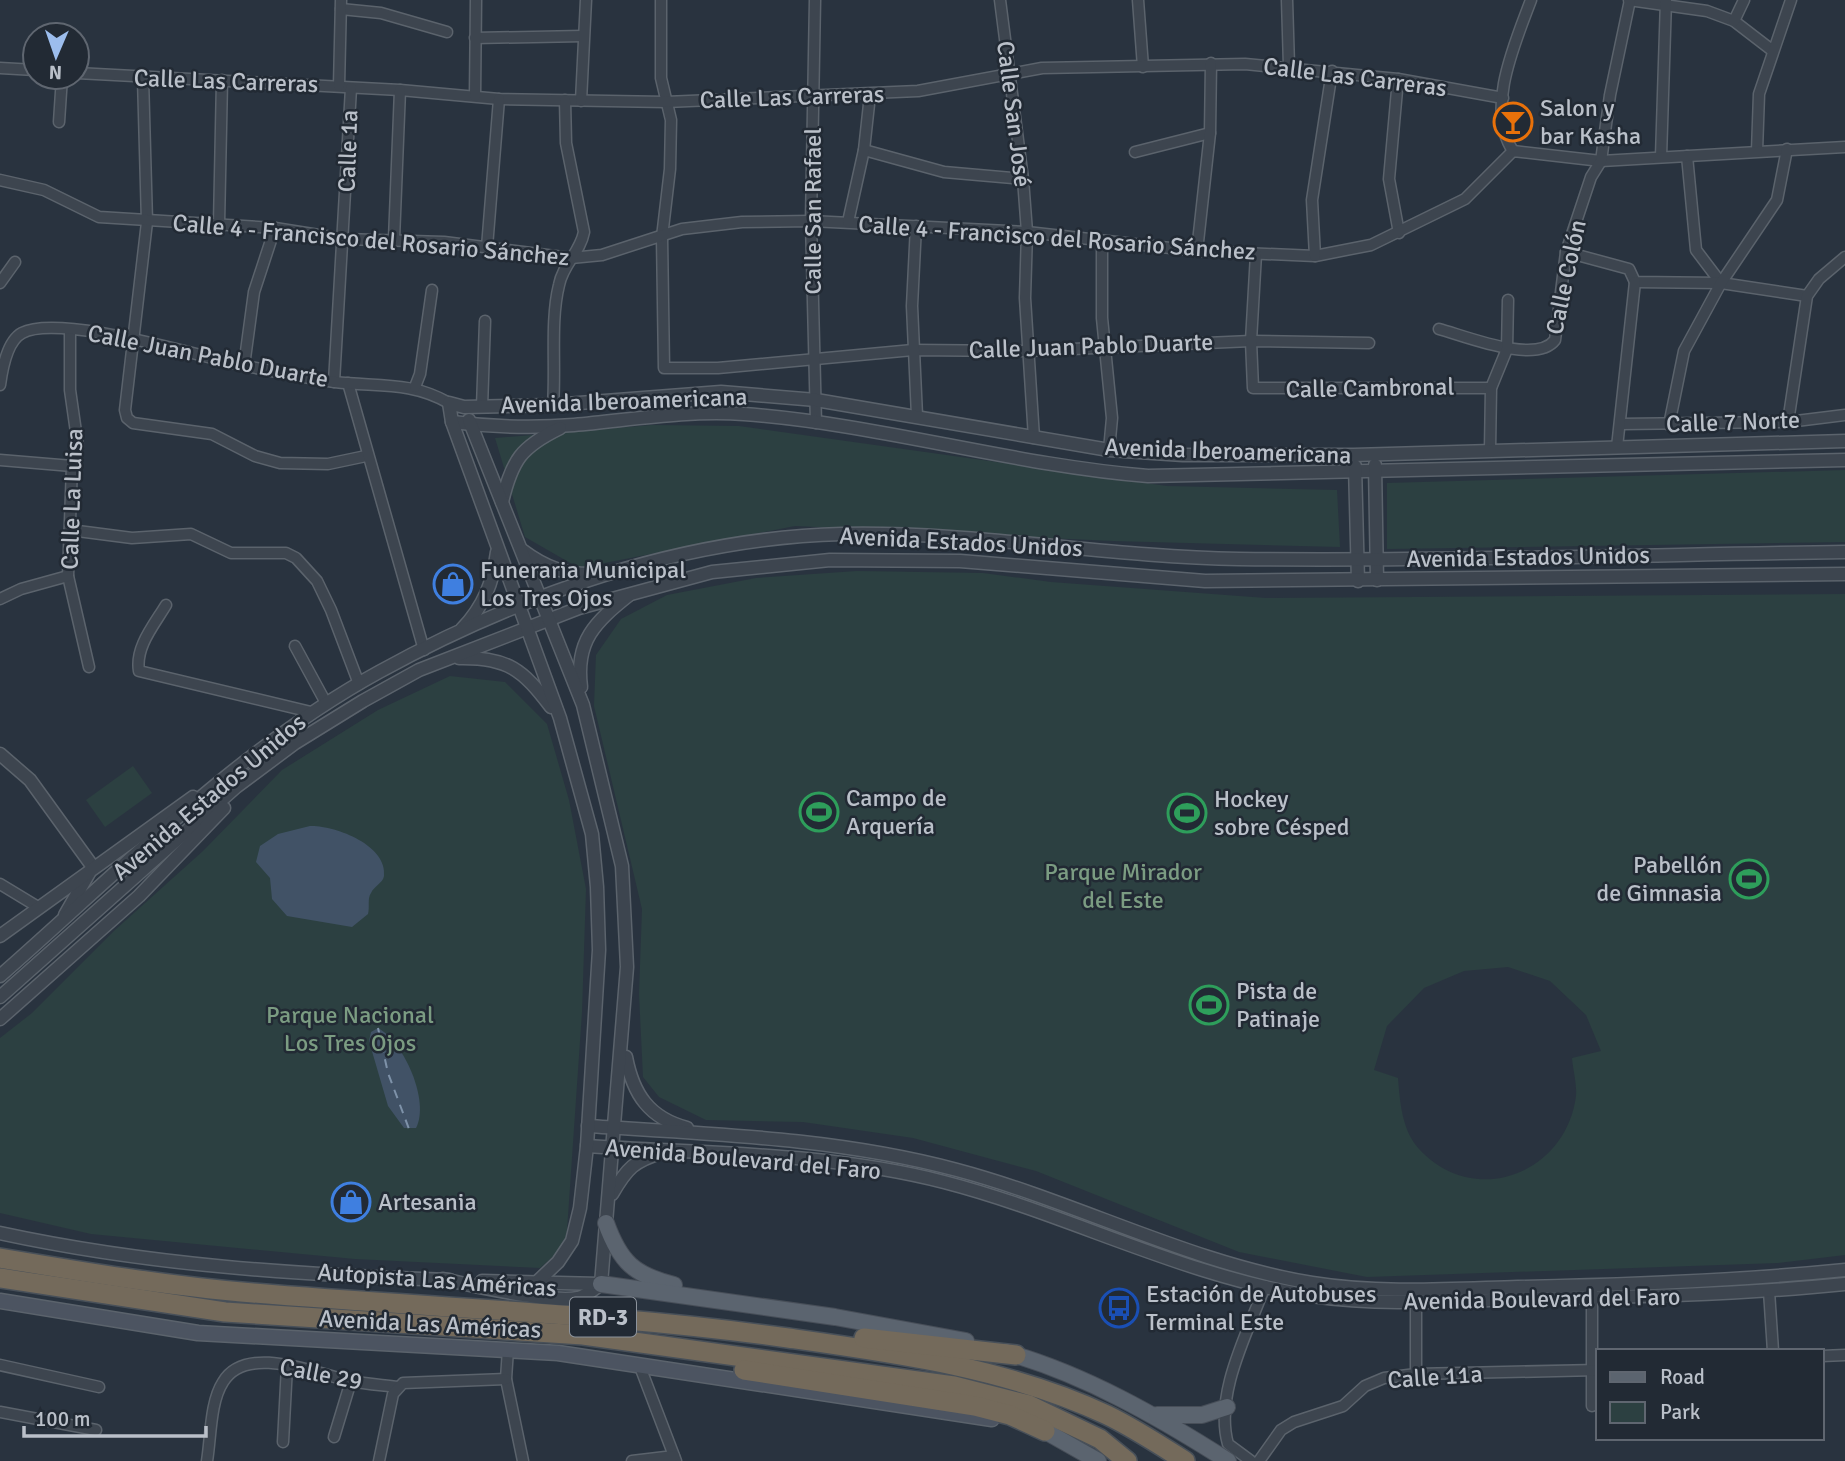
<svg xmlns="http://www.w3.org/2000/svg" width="1845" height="1461" font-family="Signika,sans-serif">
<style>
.green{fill:#2c4041;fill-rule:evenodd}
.water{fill:#415266}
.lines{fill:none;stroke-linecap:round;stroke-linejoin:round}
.ferry{stroke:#7e92a9;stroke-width:2;stroke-dasharray:9 7;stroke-linecap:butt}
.minor-casing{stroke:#5b636c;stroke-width:13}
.tertiary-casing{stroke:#5b636c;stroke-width:15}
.secondary-casing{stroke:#5b636c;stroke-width:17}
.primary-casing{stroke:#474e58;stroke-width:18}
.motorway-casing{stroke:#485059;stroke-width:22}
.minor{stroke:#3d454f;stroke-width:10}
.tertiary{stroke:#3d454f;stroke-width:12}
.secondary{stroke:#4c5461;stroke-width:14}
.primary{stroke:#5b646f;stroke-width:16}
.motorway{stroke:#746a5b;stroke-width:19}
.labels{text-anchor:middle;stroke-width:5;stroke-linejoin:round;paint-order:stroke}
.shield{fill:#222a34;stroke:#8c939c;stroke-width:2}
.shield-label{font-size:23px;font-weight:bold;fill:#bac0c9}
.street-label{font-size:24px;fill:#bac0c9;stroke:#222a34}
.poi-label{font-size:24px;fill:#bac0c9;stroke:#222a34;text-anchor:start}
.park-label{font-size:24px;fill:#7b9c82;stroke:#222a34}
</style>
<rect width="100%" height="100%" fill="#29333f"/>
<!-- green -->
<g class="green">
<path d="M652 425 739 426 1167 486 1337 490 1340 547 1113 541 795 526 579 568 525 537 495 438Z"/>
<path d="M1845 470V542L1387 549V483Z"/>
<path d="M857 571 983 573 1051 582 1266 598 1845 594V1255L1778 1263 1367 1277 1239 1252 1036 1171 913 1138 803 1122 706 1120 659 1097 643 1077 639 994 642 909 594 706 596 655 621 619 667 595 756 578ZM1508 967 1550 981 1586 1015 1601 1051 1572 1058C1573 1070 1577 1084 1576 1096 1566 1174 1474 1209 1419 1149 1402 1130 1400 1103 1398 1078L1374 1070 1387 1026 1424 988 1464 971Z"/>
<path d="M450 676 505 682 547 724 569 800 586 889 582 1012 566 1245 540 1268 355 1259 91 1234 0 1213V1038L32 1013 115 930 203 851 282 770 378 710Z"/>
<path d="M133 766 152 793 105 827 86 800Z"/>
</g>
<!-- water -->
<g class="water">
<path d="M310 826C334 825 388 845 384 876 383 883 374 886 371 893 367 899 370 907 368 914L352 927 287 916 272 899 270 878 256 862 260 846 278 834Z"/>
<path d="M378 1028C404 1042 430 1101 416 1128H404L388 1106 369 1041 371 1032Z"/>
</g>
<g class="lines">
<!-- ferry -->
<path class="ferry" d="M378 1028 388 1073 409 1129"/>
<defs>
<g id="minor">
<path d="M661 0V78L671 120 670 169 662 237 664 368H718L913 350 1028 351 1251 341 1369 343"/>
<path d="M815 0 811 221 816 423"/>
<path d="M1000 0 1023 179 1027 232 1025 298 1034 438"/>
<path d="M1138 0 1143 67"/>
<path d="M1287 0 1289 66"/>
<path d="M1629 0 1707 11 1734 21 1773 51"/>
<path d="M341 9 381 13 447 32"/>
<path d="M1734 21 1744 0"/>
<path d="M475 38 583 36"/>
<path d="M0 68 35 70"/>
<path d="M77 73 400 90 499 99 666 102 918 91 1042 68 1245 64 1398 79 1503 98"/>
<path d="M143 78 147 222 125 410 127 418 133 423 212 434 255 456 280 463 328 464 366 456"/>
<path d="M1398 79 1389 179 1399 233"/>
<path d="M339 86 341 0"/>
<path d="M475 96 476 0"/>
<path d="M581 101 586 0"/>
<path d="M59 122 62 77"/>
<path d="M864 150 944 172 1023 179"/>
<path d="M1513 151C1485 109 1515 43 1531 0"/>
<path d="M1757 151 1759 94 1791 0"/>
<path d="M1135 152 1210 133"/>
<path d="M1687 156 1696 250 1721 283"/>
<path d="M1661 157 1666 0"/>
<path d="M0 180 44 190 99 217 275 228 344 239 444 242 571 258 602 255 682 229 742 222 811 221 1027 232 1197 251 1315 256 1371 245 1465 199 1513 151 1601 161 1845 147"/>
<path d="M848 222 864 150 870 95"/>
<path d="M219 224 222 80"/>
<path d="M916 226 912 306 917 416"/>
<path d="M394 239 400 90"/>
<path d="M1102 242V318L1112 418 1109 450"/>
<path d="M487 247 499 99"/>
<path d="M1197 251 1210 133 1211 63"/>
<path d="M1566 252 1629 269 1635 282 1721 283 1807 296"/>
<path d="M1256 254 1251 341 1253 388H1491"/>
<path d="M1315 256 1312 200 1332 71"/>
<path d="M0 283 15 262"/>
<path d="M1439 329C1465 336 1536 365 1555 340L1566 252 1591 177 1601 161 1610 95 1630 0"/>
<path d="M70 330V390L78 446 72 466 68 576 89 667"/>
<path d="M244 366 254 292 275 228"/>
<path d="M334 382 351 88"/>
<path d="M348 383 424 650"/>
<path d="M0 385C2 370 7 341 22 333 59 313 201 357 246 366 276 372 306 378 335 382 377 387 411 381 449 403"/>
<path d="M415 387 420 374 432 290"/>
<path d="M553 405C556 367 550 321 559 285 563 264 580 253 584 232L566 143 565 100"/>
<path d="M482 407 485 321"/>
<path d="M1788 422 1807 296 1819 279 1845 257"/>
<path d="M1621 424 1788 422 1845 415"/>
<path d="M1669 425 1684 351 1721 283 1777 200 1787 149"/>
<path d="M1617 447 1635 282"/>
<path d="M1490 450 1491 388 1507 349 1508 300"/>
<path d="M0 460 72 466"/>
<path d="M70 530 132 538 191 534 231 553H286L296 558 317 581 331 610 359 684"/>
<path d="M0 599 21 589 68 576"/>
<path d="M166 605C154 625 135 647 139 671L311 712"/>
<path d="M295 646 326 703"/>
<path d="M0 884 38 907"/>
<path d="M1769 1291 1773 1351"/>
<path d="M1416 1297V1374"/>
<path d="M508 1349 506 1379 523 1461"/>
<path d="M1822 1356 1845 1355"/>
<path d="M639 1364 676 1461"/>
<path d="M0 1365 99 1387"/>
<path d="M1592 1406V1292"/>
<path d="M0 1412 96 1430"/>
<path d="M334 1437 351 1381"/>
<path d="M283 1442 287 1366"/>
<path d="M207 1461C211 1437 210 1402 223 1382 246 1343 317 1374 350 1381 366 1384 382 1385 398 1387"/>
<path d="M379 1461 393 1394 403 1383 506 1379"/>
<path d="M632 1461 674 1456"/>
<path d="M1251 1461 1228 1444C1214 1394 1248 1332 1265 1286"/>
<path d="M1259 1461 1281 1430 1294 1422 1343 1406 1365 1386 1384 1378 1416 1374 1598 1370"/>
</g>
<g id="tertiary">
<path d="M452 422C492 427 535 428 574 425 631 420 686 410 744 414 879 424 1012 465 1148 476L1845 460"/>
<path d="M1375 465 1377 580"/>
<path d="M1355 466 1358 581"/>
<path d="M502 502C512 460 521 447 560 428"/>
<path d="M522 550C546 568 566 575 595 574"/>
<path d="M462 629C484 606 493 582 497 552"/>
<path d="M459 658C508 657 523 670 551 707"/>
<path d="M581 687C575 641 595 622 629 595"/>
<path d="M0 754 30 780 93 867"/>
<path d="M65 915 89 873"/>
<path d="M0 936 193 797"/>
<path d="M0 976C121 870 237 750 379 672 519 595 681 538 842 534 974 531 1106 557 1239 559 1441 561 1643 555 1845 552"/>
<path d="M0 997 236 787 295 743 363 701 419 670 579 608 712 572 830 560 960 561 1205 581 1845 574"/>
<path d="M0 1019 139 896 224 808"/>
<path d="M626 1057C633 1094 649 1118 687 1128"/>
<path d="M588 1126C711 1134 838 1138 957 1170 1077 1202 1190 1263 1312 1283 1380 1294 1450 1289 1518 1287 1627 1285 1736 1281 1845 1270"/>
<path d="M587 1146C706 1154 827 1152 944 1182 1068 1214 1185 1277 1312 1296 1380 1306 1450 1301 1518 1299 1627 1297 1736 1295 1845 1284"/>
<path d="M612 1194C627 1168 634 1161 663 1152"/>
<path d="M0 1233C148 1265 299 1275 450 1280"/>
<path d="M443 1279C472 1286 551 1303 578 1298 586 1296 594 1289 601 1284L627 967 622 866 583 705 469 420"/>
<path d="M482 1281 600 1284"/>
<path d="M537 1282 558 1262 572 1241 580 1208 587 1146 599 950 597 887 592 834 560 718 452 422 449 403 464 407 553 405 721 392 816 400 1109 450 1183 455H1354L1845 441"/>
</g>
<path id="secondary" d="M0 1301 198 1333 558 1353 992 1419"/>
<g id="primary">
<path d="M606 1223C620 1262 634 1275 674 1285"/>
<path d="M601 1284 835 1317 966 1341"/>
<path d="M1005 1352C1084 1374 1159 1417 1228 1461"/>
<path d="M1157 1415H1202L1227 1407"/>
<path d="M1045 1431 1098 1461"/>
</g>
<g id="motorway">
<path d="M0 1258C84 1272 168 1286 253 1293 432 1308 610 1313 788 1338 895 1353 1007 1368 1107 1415 1134 1428 1160 1445 1185 1461"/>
<path d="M0 1278 225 1312 583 1335 954 1386 1029 1405 1100 1439 1127 1461"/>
<path d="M864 1338 1016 1355"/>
<path d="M744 1370 975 1406 1010 1415 1045 1431"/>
</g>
</defs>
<!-- minor casing -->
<use href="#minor" class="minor-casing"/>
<!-- tertiary casing -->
<use href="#tertiary" class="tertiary-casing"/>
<!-- secondary casing -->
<use href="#secondary" class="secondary-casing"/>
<!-- primary casing -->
<use href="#primary" class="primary-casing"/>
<!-- motorway casing -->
<use href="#motorway" class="motorway-casing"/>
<!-- minor -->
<use href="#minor" class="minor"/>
<!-- tertiary -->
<use href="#tertiary" class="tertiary"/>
<!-- secondary -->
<use href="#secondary" class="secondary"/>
<!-- primary -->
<use href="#primary" class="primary"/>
<!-- motorway -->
<use href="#motorway" class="motorway"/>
</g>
<!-- icons -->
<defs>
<symbol id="bar-ring" viewBox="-11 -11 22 22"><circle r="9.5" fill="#222a34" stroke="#e8710a" stroke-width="1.5"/><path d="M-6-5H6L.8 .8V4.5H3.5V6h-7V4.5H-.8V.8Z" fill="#e8710a"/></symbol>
<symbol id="shop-ring" viewBox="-11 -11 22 22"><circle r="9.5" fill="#222a34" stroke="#3f7fe0" stroke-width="1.5"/><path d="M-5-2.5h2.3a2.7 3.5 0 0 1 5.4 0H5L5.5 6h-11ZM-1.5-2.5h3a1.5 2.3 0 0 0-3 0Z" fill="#3f7fe0"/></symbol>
<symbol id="stadium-ring" viewBox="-11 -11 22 22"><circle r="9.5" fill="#222a34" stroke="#2e9e5b" stroke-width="1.5"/><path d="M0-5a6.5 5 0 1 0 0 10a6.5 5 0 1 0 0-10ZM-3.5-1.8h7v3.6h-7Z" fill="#2e9e5b"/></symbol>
<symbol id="bus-ring" viewBox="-11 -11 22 22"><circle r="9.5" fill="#222a34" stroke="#1a4fb4" stroke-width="1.5"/><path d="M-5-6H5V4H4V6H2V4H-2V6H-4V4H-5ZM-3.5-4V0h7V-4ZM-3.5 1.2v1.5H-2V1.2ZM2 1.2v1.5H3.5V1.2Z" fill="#1a4fb4"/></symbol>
</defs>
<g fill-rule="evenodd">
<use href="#bar-ring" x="1491" y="100" width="44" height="44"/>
<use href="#shop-ring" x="431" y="562" width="44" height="44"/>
<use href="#stadium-ring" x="797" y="790" width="44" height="44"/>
<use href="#stadium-ring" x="1165" y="791" width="44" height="44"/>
<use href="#stadium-ring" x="1727" y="857" width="44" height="44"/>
<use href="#stadium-ring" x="1187" y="983" width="44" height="44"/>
<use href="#shop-ring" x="329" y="1180" width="44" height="44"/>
<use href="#bus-ring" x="1097" y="1286" width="44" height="44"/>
</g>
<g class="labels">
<!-- shield labels -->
<rect class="shield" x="570" y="1297.5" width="66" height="39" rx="5"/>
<g class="shield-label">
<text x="603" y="1325">RD-3</text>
</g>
<!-- street labels -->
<g class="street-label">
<text transform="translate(1355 77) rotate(7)" y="8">Calle Las Carreras</text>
<text transform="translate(226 81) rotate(2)" y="8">Calle Las Carreras</text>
<text transform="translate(792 97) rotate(-2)" y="8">Calle Las Carreras</text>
<text transform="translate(1014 114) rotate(83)" y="8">Calle San José</text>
<text transform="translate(348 151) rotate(-88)" y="8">Calle 1a</text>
<text transform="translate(813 211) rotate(-90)" y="8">Calle San Rafael</text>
<text transform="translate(1057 238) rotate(4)" y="8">Calle 4 - Francisco del Rosario Sánchez</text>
<text transform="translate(371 240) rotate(5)" y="8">Calle 4 - Francisco del Rosario Sánchez</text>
<text transform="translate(1566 277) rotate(-78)" y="8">Calle Colón</text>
<text transform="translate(1091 346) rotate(-2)" y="8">Calle Juan Pablo Duarte</text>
<text transform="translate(208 356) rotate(11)" y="8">Calle Juan Pablo Duarte</text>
<text transform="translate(1370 388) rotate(-1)" y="8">Calle Cambronal</text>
<text transform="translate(624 401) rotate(-2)" y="8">Avenida Iberoamericana</text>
<text transform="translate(1733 422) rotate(-2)" y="8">Calle 7 Norte</text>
<text transform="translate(1228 451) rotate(2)" y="8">Avenida Iberoamericana</text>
<text transform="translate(72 499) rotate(-88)" y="8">Calle La Luisa</text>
<text transform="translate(961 542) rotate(3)" y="8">Avenida Estados Unidos</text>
<text transform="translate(1528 557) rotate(-1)" y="8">Avenida Estados Unidos</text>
<text transform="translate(209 797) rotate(-40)" y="8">Avenida Estados Unidos</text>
<text transform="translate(743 1159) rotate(5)" y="8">Avenida Boulevard del Faro</text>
<text transform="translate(437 1280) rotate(4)" y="8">Autopista Las Américas</text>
<text transform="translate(1542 1299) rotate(-1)" y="8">Avenida Boulevard del Faro</text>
<text transform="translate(430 1324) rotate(3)" y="8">Avenida Las Américas</text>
<text transform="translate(321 1374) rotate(11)" y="8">Calle 29</text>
<text transform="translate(1435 1377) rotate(-4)" y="8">Calle 11a</text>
</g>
<!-- poi labels -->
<g class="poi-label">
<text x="1540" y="116">Salon y<tspan x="1540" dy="28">bar Kasha</tspan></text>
<text x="480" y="578">Funeraria Municipal<tspan x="480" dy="28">Los Tres Ojos</tspan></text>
<text x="846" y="806">Campo de<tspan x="846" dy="28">Arquería</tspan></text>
<text x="1214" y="807">Hockey<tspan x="1214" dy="28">sobre Césped</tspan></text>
<text x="1722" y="873" text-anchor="end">Pabellón<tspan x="1722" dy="28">de Gimnasia</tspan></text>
<text x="1236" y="999">Pista de<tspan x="1236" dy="28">Patinaje</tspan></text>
<text x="378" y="1210">Artesania</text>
<text x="1146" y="1302">Estación de Autobuses<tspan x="1146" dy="28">Terminal Este</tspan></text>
</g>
<!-- park labels -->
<g class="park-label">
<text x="1123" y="880">Parque Mirador<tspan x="1123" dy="28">del Este</tspan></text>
<text x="350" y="1023">Parque Nacional<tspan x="350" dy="28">Los Tres Ojos</tspan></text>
</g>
</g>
<!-- legend -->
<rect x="1596" y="1349" width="228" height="91" fill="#222a34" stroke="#5f6670" stroke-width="2"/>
<rect x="1610" y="1372" width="35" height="10" fill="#5b646f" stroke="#5f6670" stroke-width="2"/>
<text x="1660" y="1384" font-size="21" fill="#bac0c9">Road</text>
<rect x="1610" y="1402" width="35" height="21" fill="#2c4041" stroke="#5f6670" stroke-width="2"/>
<text x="1660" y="1419" font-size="21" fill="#bac0c9">Park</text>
<!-- north arrow -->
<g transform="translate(56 56) rotate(182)"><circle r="33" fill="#222a34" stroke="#5f6670" stroke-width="2"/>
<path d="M0-5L12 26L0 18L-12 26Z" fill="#9cbded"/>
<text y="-10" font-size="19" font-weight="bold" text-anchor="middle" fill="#bac0c9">N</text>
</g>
<!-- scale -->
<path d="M24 1426v10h182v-10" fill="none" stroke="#bac0c9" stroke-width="3.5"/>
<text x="35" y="1426" font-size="21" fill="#bac0c9" stroke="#222a34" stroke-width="5" paint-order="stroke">100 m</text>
</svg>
